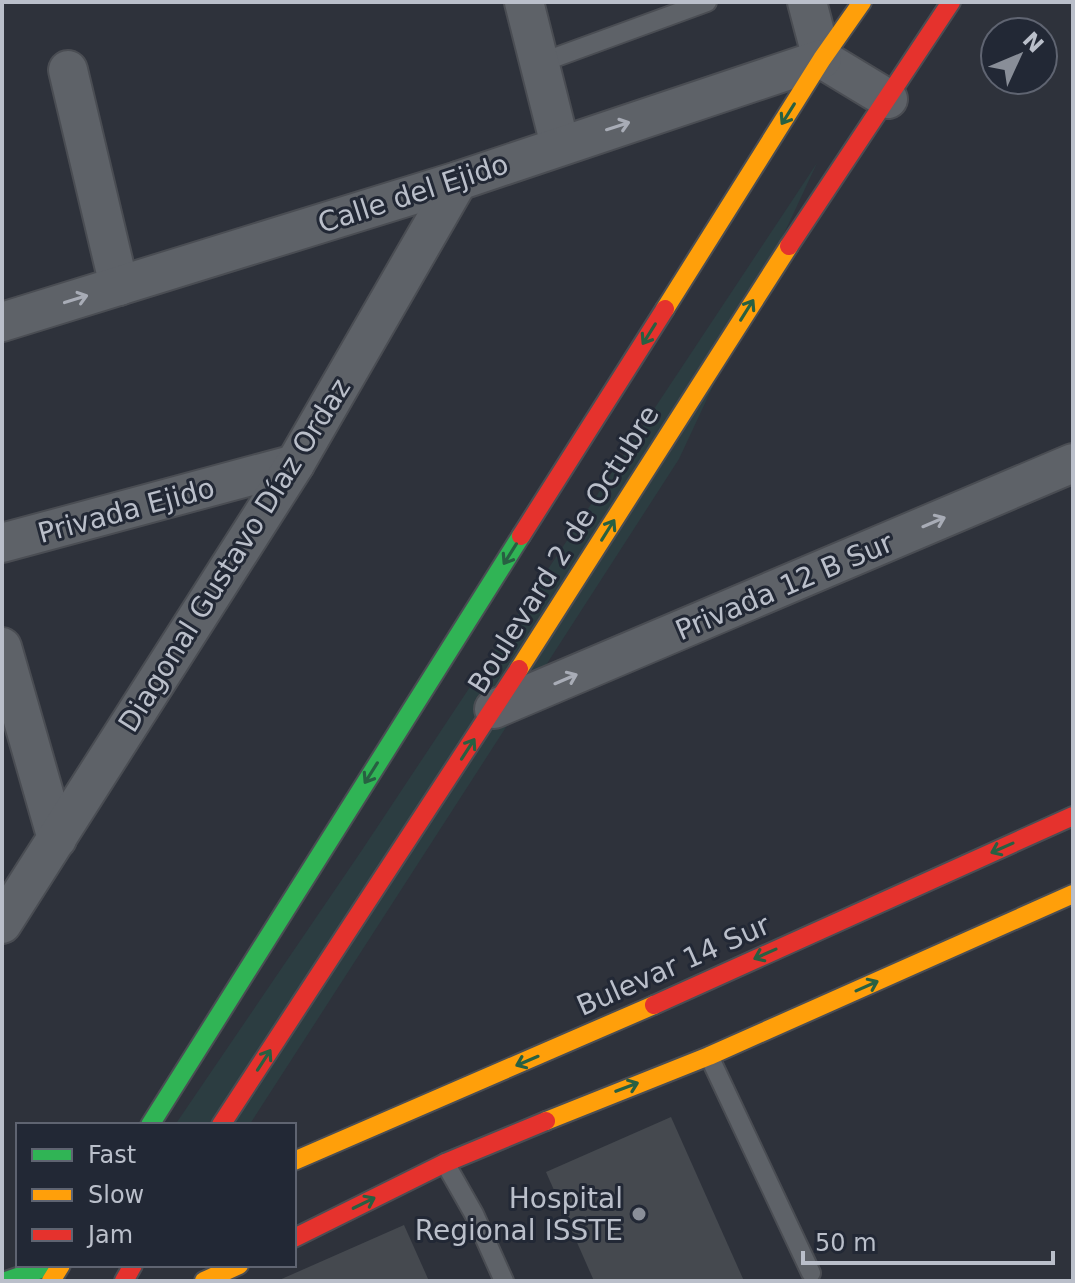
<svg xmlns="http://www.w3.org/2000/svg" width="1075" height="1283" font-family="'DejaVu Sans',sans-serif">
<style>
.green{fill:#2c3d41}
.building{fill:#45494f}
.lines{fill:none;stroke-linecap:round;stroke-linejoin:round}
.lane-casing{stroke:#4a4d53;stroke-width:22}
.street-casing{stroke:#4a4d53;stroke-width:42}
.fast-casing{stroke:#4a4d53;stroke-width:22}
.slow-casing{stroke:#4a4d53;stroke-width:22}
.jam-casing{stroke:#4a4d53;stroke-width:22}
.lane{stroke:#5e6268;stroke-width:18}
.street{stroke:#5e6268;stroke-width:38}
.fast{stroke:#30b455;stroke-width:18}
.slow{stroke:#ff9f0a;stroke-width:18}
.jam{stroke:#e5322d;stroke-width:18}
.oneway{stroke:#286042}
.oneway2{stroke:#a8acb6}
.poi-dot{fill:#898e98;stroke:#222835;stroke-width:3}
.labels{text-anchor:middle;stroke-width:6;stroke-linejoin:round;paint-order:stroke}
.street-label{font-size:28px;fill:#babfca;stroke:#222835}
.poi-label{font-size:28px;fill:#babfca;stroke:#222835;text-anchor:end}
</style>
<rect width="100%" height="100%" fill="#2e323b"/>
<!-- green -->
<path class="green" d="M817 163 679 459 250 1124 175 1125 362 850Z"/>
<!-- building -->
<g class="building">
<path d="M671 1117 744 1281H594L546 1172Z"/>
<path d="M404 1225 429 1281H277Z"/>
</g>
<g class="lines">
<defs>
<g id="lane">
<path d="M540 63 707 2"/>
<path d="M709 1056 811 1273"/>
<path d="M445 1163 474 1214 504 1281"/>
</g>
<g id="street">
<path d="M524 2 560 145"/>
<path d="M807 2 822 59 888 99"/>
<path d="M68 70 119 286"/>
<path d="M2 322 458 181 822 59"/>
<path d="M2 543 295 464"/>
<path d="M2 647 57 839"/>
<path d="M494 709 1073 463"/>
<path d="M2 924 295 464 458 181"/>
</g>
<g id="fast">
<path d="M150 1125 521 536"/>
<path d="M6 1281 52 1265"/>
</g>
<g id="slow">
<path d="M665 309 822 59 862 2"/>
<path d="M519 669 789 246"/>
<path d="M546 1121 709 1056 1073 894"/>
<path d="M294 1161 654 1005"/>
<path d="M51 1281 61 1265"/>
<path d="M204 1281 239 1265"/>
</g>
<g id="jam">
<path d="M789 246 951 2"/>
<path d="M521 536 665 309"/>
<path d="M654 1005 1073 816"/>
<path d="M221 1125 519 669"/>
<path d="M294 1238 445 1163 546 1121"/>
<path d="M124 1281 133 1265"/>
</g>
</defs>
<!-- lane casing -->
<use href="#lane" class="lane-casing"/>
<!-- street casing -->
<use href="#street" class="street-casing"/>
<!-- fast casing -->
<use href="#fast" class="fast-casing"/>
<!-- slow casing -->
<use href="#slow" class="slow-casing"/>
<!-- jam casing -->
<use href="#jam" class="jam-casing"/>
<!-- lane -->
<use href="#lane" class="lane"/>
<!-- street -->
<use href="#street" class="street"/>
<!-- fast -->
<use href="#fast" class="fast"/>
<!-- slow -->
<use href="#slow" class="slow"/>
<!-- jam -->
<use href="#jam" class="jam"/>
</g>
<!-- one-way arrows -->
<defs><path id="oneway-shaft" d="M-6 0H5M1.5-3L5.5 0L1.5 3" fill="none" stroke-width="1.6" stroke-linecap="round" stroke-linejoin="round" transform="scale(2)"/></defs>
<g class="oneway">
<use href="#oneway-shaft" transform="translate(788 114) rotate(122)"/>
<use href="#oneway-shaft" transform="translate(747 310) rotate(-58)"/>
<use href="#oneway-shaft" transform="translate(649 334) rotate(122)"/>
<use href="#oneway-shaft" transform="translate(608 530) rotate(-58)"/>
<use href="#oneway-shaft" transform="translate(510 554) rotate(122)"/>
<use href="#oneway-shaft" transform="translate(468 749) rotate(-57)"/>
<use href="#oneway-shaft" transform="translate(371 773) rotate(122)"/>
<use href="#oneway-shaft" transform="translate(1002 848) rotate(156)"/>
<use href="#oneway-shaft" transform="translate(765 954) rotate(156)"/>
<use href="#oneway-shaft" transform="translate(867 986) rotate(-24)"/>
<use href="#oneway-shaft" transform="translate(264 1060) rotate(-57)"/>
<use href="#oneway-shaft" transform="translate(527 1061) rotate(157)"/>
<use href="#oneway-shaft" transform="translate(627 1087) rotate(-21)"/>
<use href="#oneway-shaft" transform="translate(364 1203) rotate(-26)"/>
</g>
<g class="oneway2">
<use href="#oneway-shaft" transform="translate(618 126) rotate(-18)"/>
<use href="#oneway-shaft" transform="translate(76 299) rotate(-17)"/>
<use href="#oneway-shaft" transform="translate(934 522) rotate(-23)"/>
<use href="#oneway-shaft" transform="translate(566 679) rotate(-23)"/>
</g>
<!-- markers -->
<circle class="poi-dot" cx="639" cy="1214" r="8"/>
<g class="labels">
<!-- street labels -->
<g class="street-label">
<text transform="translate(413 193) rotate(-18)" y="10">Calle del Ejido</text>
<text transform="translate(126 510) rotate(-15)" y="10">Privada Ejido</text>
<text transform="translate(563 549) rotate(-58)" y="10">Boulevard 2 de Octubre</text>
<text transform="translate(234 555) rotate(-58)" y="10">Diagonal Gustavo Díaz Ordaz</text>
<text transform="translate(784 586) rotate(-23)" y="10">Privada 12 B Sur</text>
<text transform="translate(673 965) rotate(-24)" y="10">Bulevar 14 Sur</text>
</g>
<!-- poi labels -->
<g class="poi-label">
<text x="623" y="1208">Hospital<tspan x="623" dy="32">Regional ISSTE</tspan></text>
</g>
</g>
<!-- border -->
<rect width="1075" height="1283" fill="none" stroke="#babfca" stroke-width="8"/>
<!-- legend -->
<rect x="16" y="1123" width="280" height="144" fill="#222835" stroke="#5f6471" stroke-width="2"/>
<rect x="32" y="1149" width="40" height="12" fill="#30b455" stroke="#5f6471" stroke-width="2"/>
<text x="88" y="1163" font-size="24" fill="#babfca">Fast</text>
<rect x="32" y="1189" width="40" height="12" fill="#ff9f0a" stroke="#5f6471" stroke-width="2"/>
<text x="88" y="1203" font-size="24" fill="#babfca">Slow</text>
<rect x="32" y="1229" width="40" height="12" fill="#e5322d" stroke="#5f6471" stroke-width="2"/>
<text x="88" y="1243" font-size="24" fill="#babfca">Jam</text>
<!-- north arrow -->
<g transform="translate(1019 56) rotate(46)"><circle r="38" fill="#222835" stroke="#5f6471" stroke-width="2"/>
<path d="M0-6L14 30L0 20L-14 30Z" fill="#898e98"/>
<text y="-12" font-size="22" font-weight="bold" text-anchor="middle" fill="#babfca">N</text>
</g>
<!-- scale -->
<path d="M803 1251v12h250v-12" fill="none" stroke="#babfca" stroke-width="4"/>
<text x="815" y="1251" font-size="24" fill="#babfca" stroke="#222835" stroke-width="6" paint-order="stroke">50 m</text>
</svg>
